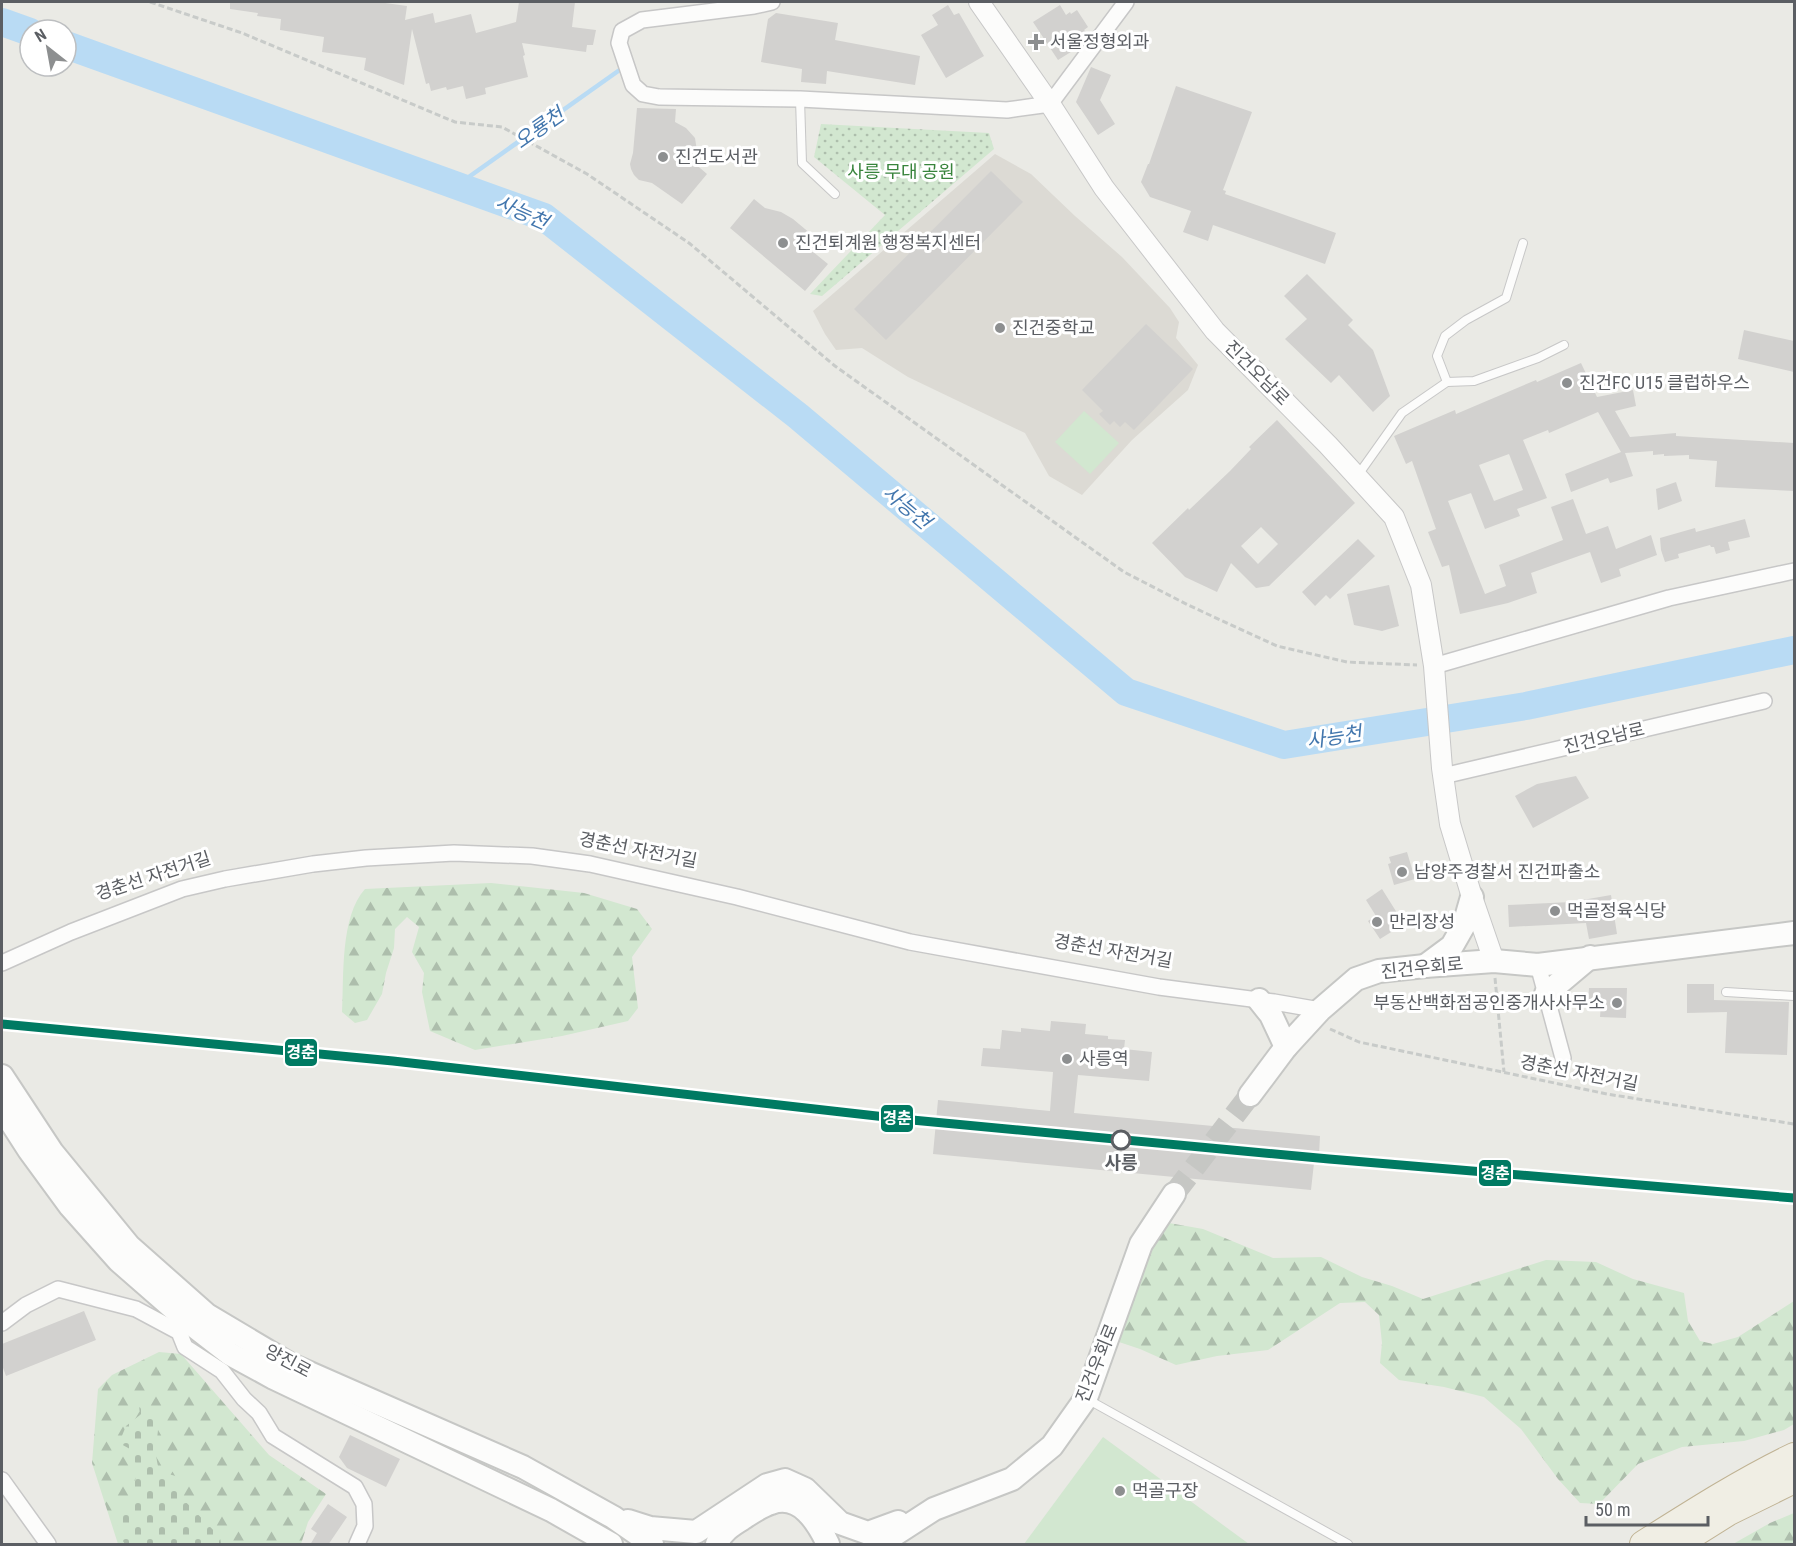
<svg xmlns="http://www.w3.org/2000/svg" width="1796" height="1546" font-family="'Roboto Condensed','Noto Sans KR',sans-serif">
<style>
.education{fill:#dcdad4}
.grass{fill:url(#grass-dots)}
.forest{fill:url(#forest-firs)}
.cemetery{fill:url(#cemetery-stones)}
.pitch{fill:#d2e7d0}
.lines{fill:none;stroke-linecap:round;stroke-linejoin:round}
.stream{stroke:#b9dbf4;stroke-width:4.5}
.river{stroke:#b9dbf4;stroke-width:28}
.building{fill:#d2d1cf;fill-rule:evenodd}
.secondary-tunnel{stroke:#c6c7c4;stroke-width:22;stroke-dasharray:22 11;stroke-linecap:butt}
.service-casing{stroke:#c7c7c7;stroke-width:10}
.minor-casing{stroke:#c7c7c7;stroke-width:18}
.tertiary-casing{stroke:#c7c7c7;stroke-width:22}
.secondary-casing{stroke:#c6c7c5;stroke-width:26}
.trunk-casing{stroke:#c0b394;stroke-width:28}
.path{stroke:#c8cbc9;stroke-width:3;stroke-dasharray:6 3;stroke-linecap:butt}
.service{stroke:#fcfcfb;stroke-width:8}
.minor{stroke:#fcfcfb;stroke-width:15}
.tertiary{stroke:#fcfcfb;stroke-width:20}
.secondary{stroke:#fcfcfb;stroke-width:22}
.trunk{stroke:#f0eee4;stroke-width:26}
.rail-1-casing{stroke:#fff;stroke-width:14}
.rail-1{stroke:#007a62;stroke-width:9}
.poi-dot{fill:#8d8f90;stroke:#fff;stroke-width:2}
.stop-dot{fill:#fff;stroke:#5b5e63;stroke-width:3}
.labels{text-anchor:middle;stroke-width:6;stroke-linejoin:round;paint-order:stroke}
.poi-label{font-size:18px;fill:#5b5e63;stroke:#fff;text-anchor:start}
.park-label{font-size:18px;fill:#38843c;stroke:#fff}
.street-label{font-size:18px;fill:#5b5e63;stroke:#fff}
.stop-label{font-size:18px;font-weight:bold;fill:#5b5e63;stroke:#fff}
.water-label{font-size:20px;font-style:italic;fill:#4276ad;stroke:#fff}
.line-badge{stroke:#fff;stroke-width:2}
.badge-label{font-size:16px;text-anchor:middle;font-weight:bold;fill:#fff}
</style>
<defs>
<pattern id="grass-dots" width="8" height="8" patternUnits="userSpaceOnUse" patternTransform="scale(1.5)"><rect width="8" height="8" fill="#d2e7d0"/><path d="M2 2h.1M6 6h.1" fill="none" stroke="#adbeac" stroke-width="1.8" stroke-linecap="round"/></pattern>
<pattern id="forest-firs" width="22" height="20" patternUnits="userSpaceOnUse" patternTransform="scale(1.5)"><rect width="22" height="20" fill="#d2e7d0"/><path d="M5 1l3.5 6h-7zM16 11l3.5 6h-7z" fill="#adbeac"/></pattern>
<pattern id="cemetery-stones" width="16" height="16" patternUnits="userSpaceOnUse" patternTransform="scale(1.5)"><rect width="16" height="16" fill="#d2e7d0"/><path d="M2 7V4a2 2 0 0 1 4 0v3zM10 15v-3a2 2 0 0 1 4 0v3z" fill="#adbeac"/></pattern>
</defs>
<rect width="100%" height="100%" fill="#eaeae5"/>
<!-- education -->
<path class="education" d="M995 154 1031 174 1075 216 1122 257 1170 308 1179 322 1176 338 1198 365 1188 390 1132 440 1082 495 1049 476 1025 433 908 377 862 348 836 350 825 334 813 311Z"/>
<!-- grass -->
<path class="grass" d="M821 124 989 133 994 149 822 296 810 294 885 215 814 157Z"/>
<!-- forest -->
<g class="forest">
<path d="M491 883 584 893 637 909 652 929 632 957 638 1008 628 1021 562 1036 475 1050 430 1031 422 992 424 973 412 952 419 927 407 917 395 929 394 948 386 973 382 994 367 1020 355 1023 342 1012C344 975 340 917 365 889Z"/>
<path d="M1169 1223 1203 1229 1273 1258 1321 1257 1362 1277 1392 1286 1423 1299 1546 1260 1596 1262 1633 1279 1684 1293 1688 1321 1700 1341 1713 1344 1738 1337 1794 1301V1424L1784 1430 1744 1441 1682 1447 1638 1464 1599 1504 1580 1503 1558 1479 1521 1429 1484 1397 1444 1387 1399 1380 1380 1363 1382 1343 1379 1315 1365 1302 1340 1303 1268 1350 1217 1356 1176 1365 1140 1349 1119 1342 1146 1249Z"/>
<path d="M159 1352 181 1354 269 1455 326 1494 308 1522 301 1544H118L92 1463 98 1389 112 1375Z"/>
<path d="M1794 1513V1544H1733L1770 1523Z"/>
</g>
<!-- cemetery -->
<path class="cemetery" d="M139 1405C167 1417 156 1428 156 1452 156 1459 158 1465 159 1471L182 1478 184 1500 220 1537 221 1544H125L120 1537 116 1519 123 1506 133 1496 137 1467 130 1449 119 1443 126 1426 140 1415Z"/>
<!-- pitch -->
<g class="pitch">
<path d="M1084 411 1119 443 1090 474 1055 442Z"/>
<path d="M1103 1437 1249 1544H1024Z"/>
</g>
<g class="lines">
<!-- stream -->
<path class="stream" d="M456 186 621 69"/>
<!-- river -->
<g class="river">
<path d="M2 22 30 32"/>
<path d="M66 45 544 217 798 416 1126 692 1284 745 1526 706 1794 650"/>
</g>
</g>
<!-- building -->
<g class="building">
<path d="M230 2H378L407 6 405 20 433 13 435 23 471 14 476 33 516 22 519 2H575L572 27 596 30 593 45H587L586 52 522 43 525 55 523 56 528 77 485 88 486 94 466 99 463 86 447 90 446 87 431 91 429 83 426 84 412 29 404 85 364 70 366 58 322 52 324 37 280 30 281 19 257 16 258 13 230 9Z"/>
<path d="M948 5 954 15 959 13 984 56 946 78 921 35 938 25 932 15Z"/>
<path d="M1060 5 1066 15 1070 12 1071 14 1077 10 1088 27 1084 30 1086 32 1081 35 1084 39 1080 42 1082 45 1058 60 1033 22Z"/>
<path d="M776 13 838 23 835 40 920 56 915 85 827 71 826 84 801 82 802 69 761 62 768 19Z"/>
<path d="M1091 67 1111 75 1100 100 1115 124 1098 135 1076 102Z"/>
<path d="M1176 86 1252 112 1223 190 1226 191 1225 194 1336 233 1325 264 1213 225 1208 241 1183 232 1191 211 1150 197 1141 182 1148 164H1149Z"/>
<path d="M637 108 676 109 675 122 686 128 695 138 697 151 693 162 707 174 682 204 652 183 639 180 634 175 631 169 630 164 633 153Z"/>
<path d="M991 171 1023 202 886 340 854 309Z"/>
<path d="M754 199 765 208 781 212 793 219 817 239 821 247 812 251 828 264 805 291 730 228Z"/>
<path d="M1307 274 1353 320 1348 325 1373 350 1390 396 1373 412 1339 375 1331 383 1285 339 1307 319 1284 296Z"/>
<path d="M1146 324 1193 369 1134 430 1125 422 1120 427 1114 421 1110 425 1099 414 1103 411 1082 390Z"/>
<path d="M1744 330 1794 341V372L1738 359Z"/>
<path d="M1581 363 1597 397 1633 390 1636 406 1615 411 1630 437 1676 433V436L1794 443V491L1715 487 1717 461 1689 459V455L1664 456V454L1653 455V451L1625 453 1633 476 1610 483 1608 478 1571 492 1565 474 1621 452 1598 412 1549 433 1548 430 1523 440 1547 498 1517 509 1520 516 1485 529 1471 493 1448 501 1485 594 1506 586 1499 565 1563 540 1551 507 1573 499 1586 534 1608 526 1616 549 1651 535 1657 555 1619 569 1621 576 1601 583 1590 552 1531 573 1537 593 1508 603 1460 614 1449 565 1442 567 1428 532 1436 529 1412 461 1406 464 1394 436 1455 410 1456 414 1536 380 1537 382ZM1509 454 1523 490 1494 501 1479 465Z"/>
<path d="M1277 420 1355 503 1269 586 1256 588 1231 563 1217 592 1185 577 1152 543 1188 508 1189 510 1230 471 1251 449 1249 447ZM1261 527 1278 544 1258 564 1241 546Z"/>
<path d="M1676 482 1682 501 1658 510 1656 489Z"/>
<path d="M1745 519 1750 537 1728 542 1730 550 1716 554 1714 547H1711L1710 545 1678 554 1679 558 1665 562 1661 550 1660 538 1695 528 1696 532Z"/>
<path d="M1358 539 1375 556 1330 599 1326 595 1315 606 1302 592Z"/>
<path d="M1389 585 1399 626 1382 631 1354 625 1347 594Z"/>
<path d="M1576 776 1589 798 1533 828 1515 796 1537 784Z"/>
<path d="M1407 852 1415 879 1394 885 1388 864 1391 863 1389 857Z"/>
<path d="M1382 889 1404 924 1380 939 1368 921 1376 916 1366 900Z"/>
<path d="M1611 895 1617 934 1589 939 1586 923 1509 927 1508 905 1571 902Z"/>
<path d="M1687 984H1714V1000L1789 1002 1787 1055 1725 1053 1727 1012 1687 1013Z"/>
<path d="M1589 988H1627L1626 1018 1600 1017 1601 1003H1588Z"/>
<path d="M1051 1021 1086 1024 1085 1034 1108 1036V1039L1125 1040 1124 1049 1152 1052 1149 1081 1078 1075 1074 1113 1320 1136 1319 1155 1315 1154 1311 1190 933 1154 938 1100 1050 1111 1053 1072 981 1066 983 1048 1000 1049 1002 1030 1021 1032V1028L1050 1031Z"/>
<path d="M84 1311 96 1340 6 1376 2 1365V1344Z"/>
<path d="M350 1435 400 1459 386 1487 347 1468 339 1457Z"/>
<path d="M328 1504 347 1517 328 1545H310L317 1533 311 1529Z"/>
</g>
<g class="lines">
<!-- secondary-tunnel -->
<path class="secondary-tunnel" d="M1174 1194 1250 1095"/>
<defs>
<g id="service">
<path d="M800 99 802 163 835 194"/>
<path d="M1447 382 1437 356 1445 336 1466 320 1506 298 1523 243"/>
<path d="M1358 475 1402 413 1447 382 1474 381 1538 358 1564 345"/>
<path d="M1726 992 1794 996"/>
<path d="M1087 1399 1348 1544"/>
</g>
<g id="minor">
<path d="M772 2 754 6 642 20 622 31 619 43 633 85 643 94 659 97 800 99 1007 110 1050 104 1126 2"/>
<path d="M1434 666 1669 598 1794 571"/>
<path d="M1443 776 1764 701"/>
<path d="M2 963 71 932 182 889 225 879 313 864 366 858 454 853 532 856 590 864 737 897 910 942 1159 987 1274 1002 1320 1010"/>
<path d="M1538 965 1563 1058"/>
<path d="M2 1323 26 1305 58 1289 136 1309 179 1332 185 1347 222 1371 244 1399 259 1413 273 1436 355 1487 364 1504 365 1526 357 1544"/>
<path d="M2 1480 48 1544"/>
</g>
<path id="tertiary" d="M979 2 1050 104 1104 188 1215 331 1328 445 1394 517 1421 585 1434 666 1442 768 1450 824 1472 897 1494 961"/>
<g id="secondary">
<path d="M1425 966 1452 946 1464 925 1472 897"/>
<path d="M1546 994 1590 957"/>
<path d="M1259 1000 1271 1015 1286 1047"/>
<path d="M2 1076 52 1152 129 1246 207 1315 291 1365 523 1467 613 1517 652 1544"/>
<path d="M1250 1095 1286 1047 1320 1010 1356 979 1379 971 1425 966 1494 961 1538 965 1794 933"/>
<path d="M2 1108 29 1150 70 1206 119 1261 190 1323 230 1354 274 1378 551 1510 611 1544"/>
<path d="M628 1521 650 1528 696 1532 767 1485 785 1480 805 1489 840 1523 868 1533 898 1522"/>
<path d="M717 1544C721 1532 732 1525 742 1519 751 1513 761 1506 771 1503 800 1492 818 1523 828 1544"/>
<path d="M880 1544 934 1509 1012 1479 1052 1446 1086 1398 1141 1244 1174 1194"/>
</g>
<g id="trunk">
<path d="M1643 1544C1692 1513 1742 1481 1794 1456"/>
<path d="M1678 1544 1729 1512 1794 1480"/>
</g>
</defs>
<!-- service casing -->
<use href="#service" class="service-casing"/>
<!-- minor casing -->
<use href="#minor" class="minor-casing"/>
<!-- tertiary casing -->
<use href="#tertiary" class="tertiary-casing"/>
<!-- secondary casing -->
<use href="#secondary" class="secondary-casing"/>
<!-- trunk casing -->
<use href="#trunk" class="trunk-casing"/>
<!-- path -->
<g class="path">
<path d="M150 2 242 33 455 122 502 127 587 174 689 243 835 366 1124 572 1188 605 1277 646 1347 662 1417 665"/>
<path d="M1495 978 1504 1072"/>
<path d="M1330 1029 1359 1042 1607 1094 1794 1124"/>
</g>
<!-- service -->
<use href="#service" class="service"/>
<!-- minor -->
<use href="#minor" class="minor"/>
<!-- tertiary -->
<use href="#tertiary" class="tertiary"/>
<!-- secondary -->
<use href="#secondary" class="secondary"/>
<!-- trunk -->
<use href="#trunk" class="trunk"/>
<defs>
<path id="rail-1" d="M2 1024 393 1061 912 1120 1329 1159 1794 1198"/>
</defs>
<!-- rail-1 casing -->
<use href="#rail-1" class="rail-1-casing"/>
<!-- rail-1 -->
<use href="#rail-1" class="rail-1"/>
</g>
<!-- markers -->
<g class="poi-dot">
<path d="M1033 33h6v6h6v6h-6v6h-6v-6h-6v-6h6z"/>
<circle cx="663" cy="157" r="6"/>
<circle cx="783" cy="243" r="6"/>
<circle cx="1000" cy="328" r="6"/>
<circle cx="1567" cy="383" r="6"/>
<circle cx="1402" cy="872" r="6"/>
<circle cx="1555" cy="911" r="6"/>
<circle cx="1377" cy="922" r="6"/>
<circle cx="1617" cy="1003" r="6"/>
<circle cx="1067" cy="1059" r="6"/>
<circle cx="1120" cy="1491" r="6"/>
</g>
<circle class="stop-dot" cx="1121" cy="1140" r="9"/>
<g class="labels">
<!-- poi labels -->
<g class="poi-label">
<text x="1050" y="48">서울정형외과</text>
<text x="675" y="163">진건도서관</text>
<text x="795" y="249">진건퇴계원 행정복지센터</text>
<text x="1012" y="334">진건중학교</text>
<text x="1579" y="389">진건FC U15 클럽하우스</text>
<text x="1414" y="878">남양주경찰서 진건파출소</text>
<text x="1567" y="917">먹골정육식당</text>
<text x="1389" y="928">만리장성</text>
<text x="1605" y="1009" text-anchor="end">부동산백화점공인중개사사무소</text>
<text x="1079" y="1065">사릉역</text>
<text x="1132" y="1497">먹골구장</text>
</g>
<!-- park labels -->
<g class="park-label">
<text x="901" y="178">사릉 무대 공원</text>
</g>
<!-- street labels -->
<g class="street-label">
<text transform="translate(1257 373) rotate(45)" y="6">진건오남로</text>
<text transform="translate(1604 738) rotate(-13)" y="6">진건오남로</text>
<text transform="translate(638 850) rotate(11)" y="6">경춘선 자전거길</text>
<text transform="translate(153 876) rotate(-18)" y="6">경춘선 자전거길</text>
<text transform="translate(1113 951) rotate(10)" y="6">경춘선 자전거길</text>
<text transform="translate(1422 968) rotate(-6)" y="6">진건우회로</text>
<text transform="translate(1579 1073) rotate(11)" y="6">경춘선 자전거길</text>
<text transform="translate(288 1361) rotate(28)" y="6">양진로</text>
<text transform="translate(1097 1363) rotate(-68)" y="6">진건우회로</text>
</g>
<!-- stop labels -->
<g class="stop-label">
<text x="1121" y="1169">사릉</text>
</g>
<!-- water labels -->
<g class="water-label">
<text transform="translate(539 128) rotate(-35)" y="7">오룡천</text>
<text transform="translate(522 212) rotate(24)" y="7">사능천</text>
<text transform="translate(907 507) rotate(40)" y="7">사능천</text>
<text transform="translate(1334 737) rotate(-9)" y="7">사능천</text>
</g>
</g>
<g class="line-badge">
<rect x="284" y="1038" width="34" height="29" rx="6" fill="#007a62"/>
<rect x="880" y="1104" width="34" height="29" rx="6" fill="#007a62"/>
<rect x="1478" y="1159" width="34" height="28" rx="6" fill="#007a62"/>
</g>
<g class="badge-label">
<text x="301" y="1058">경춘</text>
<text x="897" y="1124">경춘</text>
<text x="1495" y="1179">경춘</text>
</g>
<!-- border -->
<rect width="1796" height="1546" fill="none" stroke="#5b5e63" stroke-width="6"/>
<!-- north arrow -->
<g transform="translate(48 48) rotate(329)"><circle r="28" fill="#ffffff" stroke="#bdbfc1" stroke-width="1.5"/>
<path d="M0-4.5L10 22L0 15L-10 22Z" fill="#8d8f90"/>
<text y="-9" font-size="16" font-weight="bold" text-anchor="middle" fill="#5b5e63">N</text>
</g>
<!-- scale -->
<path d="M1586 1516v9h122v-9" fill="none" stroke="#5b5e63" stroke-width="3"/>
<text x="1595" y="1516" font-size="18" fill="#5b5e63" stroke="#ffffff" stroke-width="4.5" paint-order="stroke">50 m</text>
</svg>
